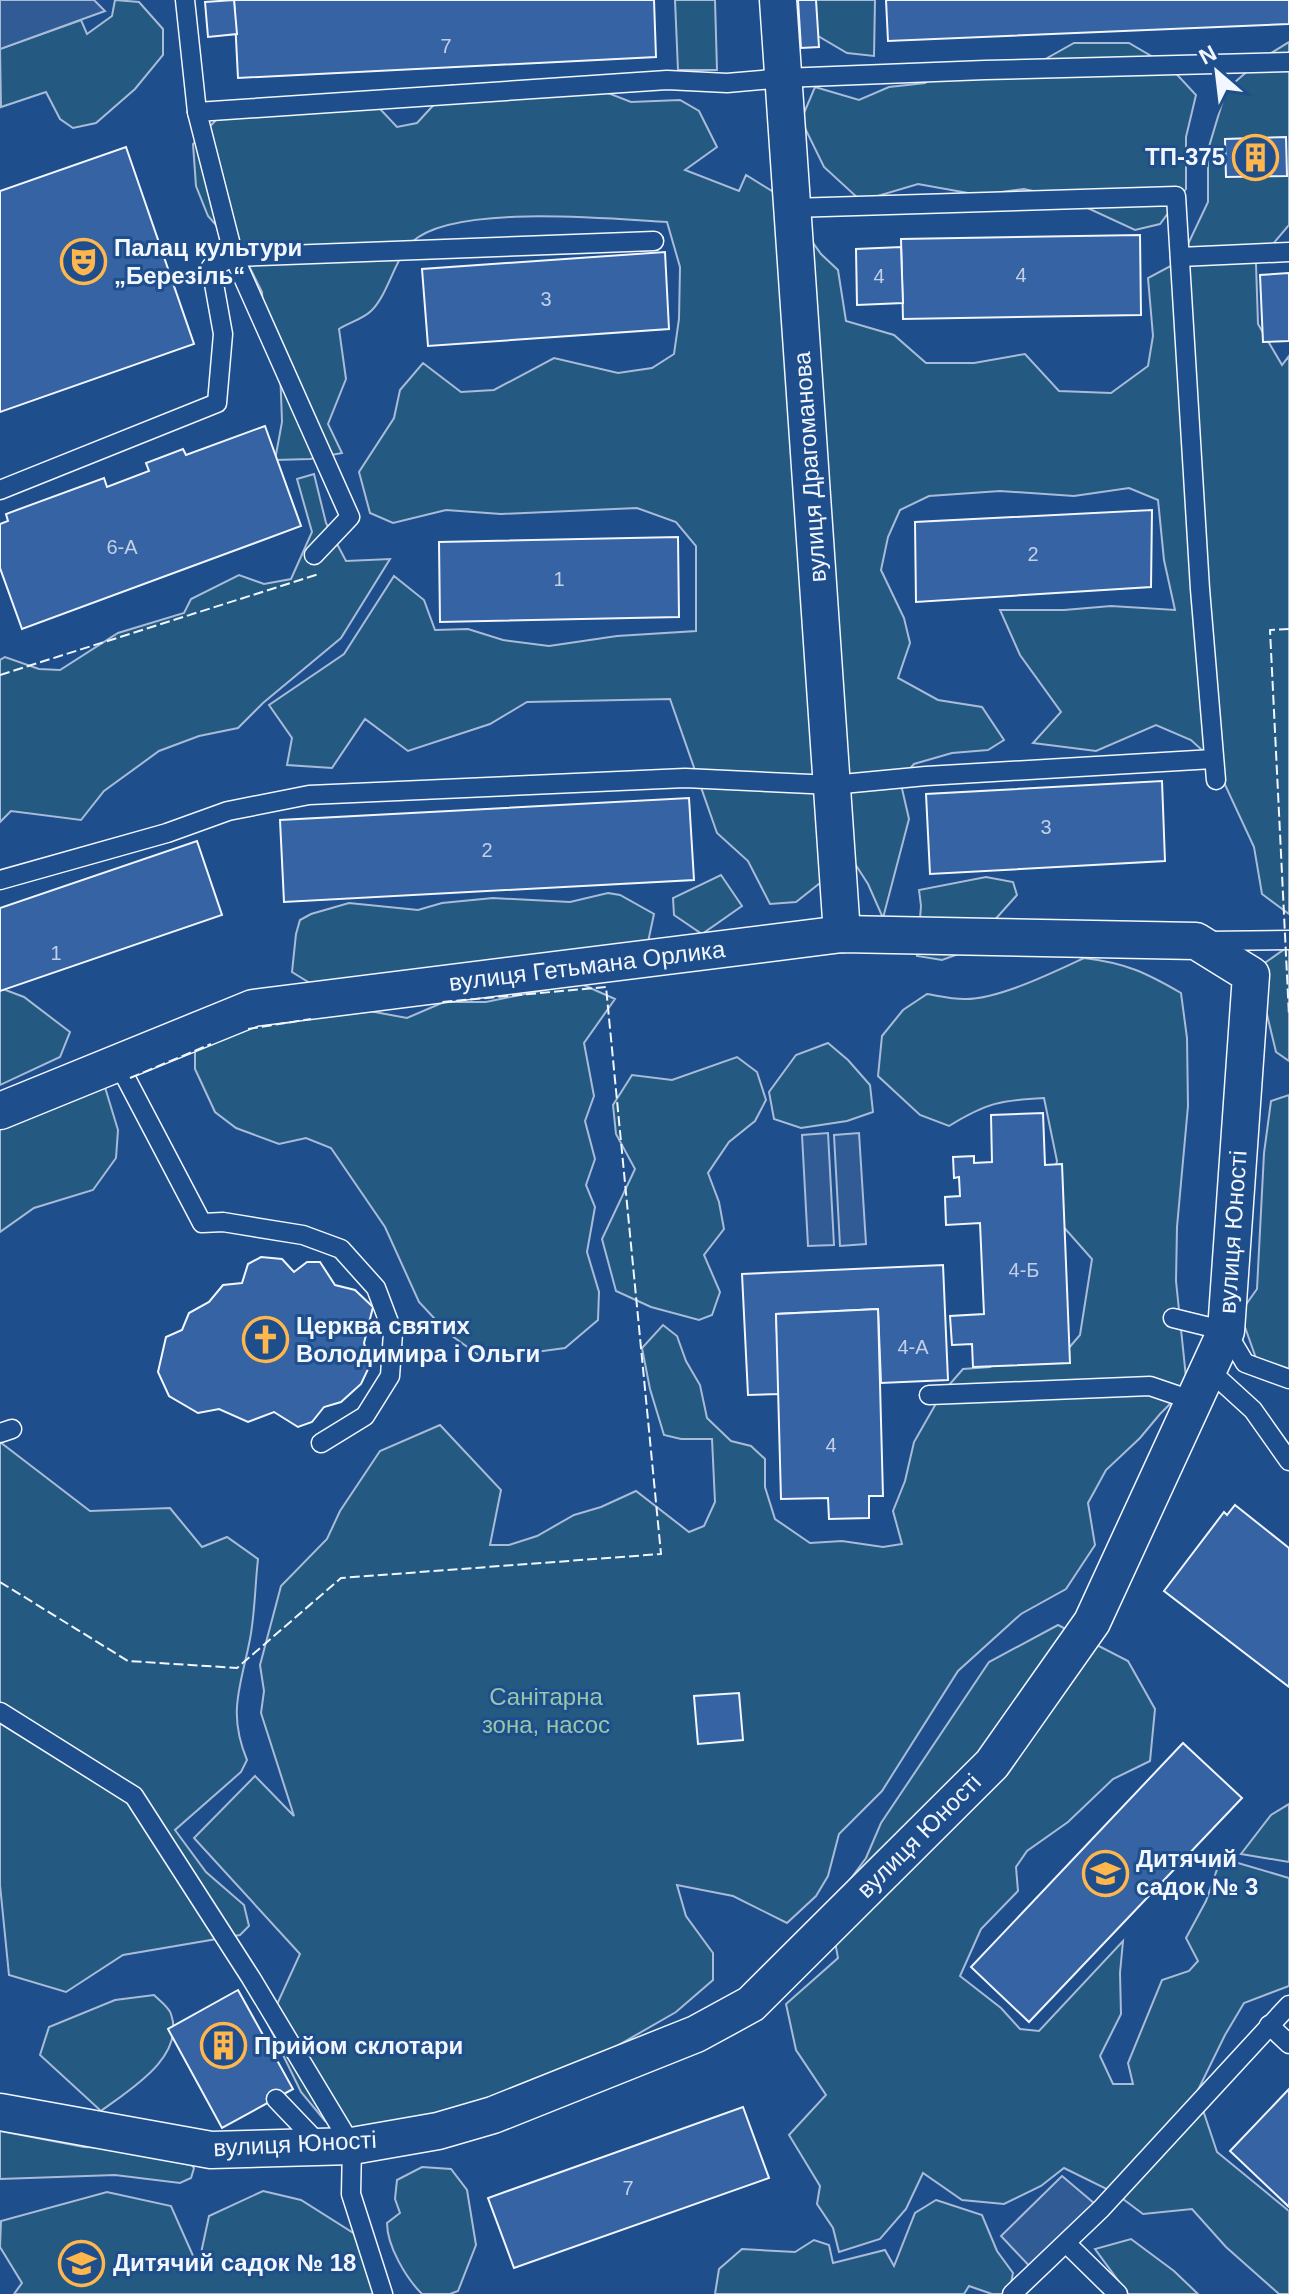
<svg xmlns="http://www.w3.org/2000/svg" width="1289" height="2294" font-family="Helvetica,sans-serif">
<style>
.green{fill:#245a82;stroke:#a8bbd7;stroke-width:2}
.parking{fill:#305b95;stroke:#a8bbd7;stroke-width:2}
.building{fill:#3563a3;stroke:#f2f6ff;stroke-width:2}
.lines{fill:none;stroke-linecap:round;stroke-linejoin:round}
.lane-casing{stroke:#f2f6ff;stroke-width:21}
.street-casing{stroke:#f2f6ff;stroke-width:39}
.lane{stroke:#1f4e8c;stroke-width:18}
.street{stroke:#1f4e8c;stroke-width:36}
.fence{stroke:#f2f6ff;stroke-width:2;stroke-dasharray:10 4;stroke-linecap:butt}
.labels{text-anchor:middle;stroke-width:6;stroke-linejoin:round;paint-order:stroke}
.number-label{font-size:20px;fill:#c3d1e8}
.poi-label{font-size:24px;font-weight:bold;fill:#f2f6ff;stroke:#1f4e8c;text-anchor:start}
.street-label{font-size:24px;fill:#f2f6ff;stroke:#1f4e8c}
.park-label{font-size:24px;fill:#97c8a6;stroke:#1f4e8c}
</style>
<rect width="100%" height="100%" fill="#1f4e8c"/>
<!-- green -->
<g class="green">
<path d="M115 0 139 2 163 29V55L135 89 96 123 73 128 60 119 46 92 1 107 0 49 81 20 87 34 112 16Z"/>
<path d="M675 0H715L717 70H678Z"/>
<path d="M770 0H875L874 56 847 53 796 23Z"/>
<path d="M1289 42V225L1256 264 1258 324 1282 365 1289 356V914L1262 894 1254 847 1214 761 1191 740 1156 725 1096 751 1033 743 1061 712 1020 655 1000 610H1064L1111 606 1175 610 1164 560 1158 500 1129 488 1074 496 1000 491 929 496 900 510 888 537 881 570 904 618 910 643 898 678 938 700 982 707 1004 740 988 750 952 753 914 764 900 780 909 819 883 918 868 884 848 853 820 836V883L796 902 770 904 748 861 717 833 670 699 527 702 490 724 408 751 365 719 332 768 287 765 292 738 269 705 344 654 394 576 424 600 435 630 468 629 503 640 549 646 617 636 696 631V546L676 522 637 508 501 514 446 510 393 523 370 513 359 472 394 418 400 390 423 363 461 392 494 390 554 358 618 373 652 368 674 354 679 319 680 267 667 222C610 219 453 203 412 242 395 258 387 297 371 311 363 319 348 323 339 329L346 379 328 424 342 453 310 459 275 460 282 422 279 341 264 322 262 292 245 258 208 216 196 186 193 144 218 118 365 93 397 127 417 123 452 85 486 95 572 79 631 102 680 100 699 111 717 147 685 170 739 191 746 175 780 196 821 254 838 270 846 321 894 335 926 363H974L1025 354 1059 391 1111 393 1148 366 1153 336 1148 278 1180 261 1208 202V150L1226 90 1260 60Z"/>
<path d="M1074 43H1129L1170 67 1196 95 1186 137V189L1160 224 1135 230 1066 198 1024 189 979 195 918 184 861 201 824 167 801 120 815 87 859 100 889 87 925 83 952 65 1040 62Z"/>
<path d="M314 474 326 523 346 561 390 559 341 638 263 703 238 728 199 736 159 751 104 791 81 820 11 811 0 822V660L5 657 39 669 60 670 118 633 184 613 191 599 239 575 264 584 291 579 312 532 297 479Z"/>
<path d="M721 875 742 906 702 934 674 915 673 898Z"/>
<path d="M986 877 1013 882 1017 895 967 951 942 960 917 956 921 906 919 890Z"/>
<path d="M608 893 620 895 654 914 648 942 318 988 292 972 296 934 300 920 311 914 349 903 418 910 442 903 493 898 570 902Z"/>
<path d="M1289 946V1061L1276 1052 1256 969Z"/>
<path d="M1084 958C1125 963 1145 972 1181 993L1187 1038 1188 1106 1177 1227 1176 1281 1187 1387 1160 1414 1140 1438 1106 1470 1088 1503 1095 1545 1066 1589 1021 1614 958 1671 882 1791 839 1834 828 1876 816 1896 787 1923 733 1896 677 1885 686 1916 713 1953V1980L676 2012 551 2084 364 2139 325 2121 301 2092 268 2024 300 1954 194 1838 255 1776 294 1816 261 1713 264 1691 260 1665 281 1586 327 1539 340 1511 380 1451 440 1425 501 1490 490 1545H509L537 1536 574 1515 601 1507 636 1491 689 1532 704 1526 715 1502 712 1439H681L664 1435 650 1389 642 1348 663 1325 677 1336 686 1361 700 1385 707 1418 731 1441 751 1446 765 1459V1487L775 1519 810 1543 842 1541 883 1547 902 1544 893 1511 905 1481 914 1442 942 1393 963 1369 990 1367 1005 1356H1062L1080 1335 1092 1259 1060 1223 1051 1188 1057 1161 1044 1098C1001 1100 986 1103 949 1126L920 1115 878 1076 882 1036 903 1010 927 994C939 996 952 999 964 999 997 1000 1054 972 1084 958Z"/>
<path d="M579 983 615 999 584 1043 594 1096 585 1121 595 1159 586 1185 595 1207 587 1252 599 1292 598 1320 565 1348 484 1359 448 1333 419 1302 385 1227 331 1148 306 1138 279 1144 236 1128 215 1112 195 1069V1044L253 1008 287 1023 353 1008 407 1018 444 1002H486Z"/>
<path d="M0 988 24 997 70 1032 60 1057 0 1085Z"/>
<path d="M828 1043 848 1060 870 1085 873 1112 847 1121 801 1128 774 1119 769 1092 796 1055Z"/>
<path d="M737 1057 757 1072 766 1100 755 1121 729 1142 708 1173 719 1202 724 1229 704 1255 720 1292 712 1315 699 1320 651 1307 616 1291 602 1239 635 1169 616 1134 613 1105 632 1075 672 1080Z"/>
<path d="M104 1084 118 1130 116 1158 93 1190 34 1208 0 1232V1125Z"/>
<path d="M1289 1095V1377L1257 1361 1240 1313 1257 1289 1264 1153 1271 1101Z"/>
<path d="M0 1442 90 1511 170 1508 202 1547 227 1537 258 1559C255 1585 255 1613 250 1639 241 1686 227 1712 247 1760L241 1772 175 1830 206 1872 244 1905 249 1926 240 1935 123 1955 66 1992 9 1975 0 1885Z"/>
<path d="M1058 1625 1128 1661 1155 1709 1150 1761 1113 1779 1068 1822 1027 1851 1016 1867 1018 1891 981 1929 960 1976 1001 2008 1020 2029 1039 2031 1123 1941 1120 1973 1121 2014 1100 2056 1113 2084H1133L1128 2063 1162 1980 1189 1971 1198 1961 1186 1938 1206 1901 1221 1858 1289 1878V1986L1244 2003 1225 2035 1197 2092 1217 2152 1289 2211V2294H1279L1226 2247 1192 2209 1143 2214 1115 2193 1064 2168 1041 2186 1004 2204 962 2200 923 2173 906 2209 880 2239 839 2252 833 2228 817 2204 820 2186 789 2135 826 2095 796 2050 786 2004 838 1958 829 1908 866 1858 881 1823 989 1662Z"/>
<path d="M1289 1804V1862L1241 1854 1271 1815Z"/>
<path d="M154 1995C159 2000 169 2007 171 2014 186 2057 129 2090 101 2111L40 2055 49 2027 115 2000Z"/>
<path d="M0 2131 84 2147 163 2150 186 2158 194 2168 191 2178 180 2183 115 2175 0 2179Z"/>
<path d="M422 2167 451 2169 467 2190 476 2245 458 2291 450 2294H422C406 2278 387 2246 387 2223L400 2213 395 2199 397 2180Z"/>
<path d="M263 2191 301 2200 358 2236 391 2294H14L22 2283 0 2247 1 2221 107 2192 171 2206 198 2267 209 2216Z"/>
<path d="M936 2200 982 2215 997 2251 1013 2273 1009 2294H992L969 2286 964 2294H715L719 2269 742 2249 795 2252 814 2240 829 2245 833 2263 885 2250 894 2266 915 2213Z"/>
<path d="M1131 2239 1174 2271 1198 2294H1128L1095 2249Z"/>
</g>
<!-- parking -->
<g class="parking">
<path d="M0 0H94L105 11 0 49Z"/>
<path d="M828 1133 834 1245 808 1246 802 1135Z"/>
<path d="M859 1133 866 1244 840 1246 834 1135Z"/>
<path d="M1062 2176 1101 2209 1035 2272 1001 2236Z"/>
</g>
<!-- building -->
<g class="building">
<path d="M234 0H654L656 57 238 78Z"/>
<path d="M234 0 237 34 208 37 205 2Z"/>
<path d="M798 0H816L819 47 801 48Z"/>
<path d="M886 0H1289V24L888 41Z"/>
<path d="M1286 137 1287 176 1226 177 1225 139Z"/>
<path d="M126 147 194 344 0 412V191Z"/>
<path d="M1140 235 1141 315 903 319 901 239Z"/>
<path d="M901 247 903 303 857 305 856 249Z"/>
<path d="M665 252 669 329 428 346 422 269Z"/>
<path d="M1289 273V341L1263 342 1260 275Z"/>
<path d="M265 426 301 526 22 629 0 568V524L8 521 6 514 104 478 107 487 149 471 146 463 183 449 186 455Z"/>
<path d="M1152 510 1151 587 916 602 915 522Z"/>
<path d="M678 537 679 617 440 622 439 542Z"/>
<path d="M1162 781 1165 861 930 874 926 794Z"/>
<path d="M689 798 694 880 284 902 280 820Z"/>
<path d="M197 841 222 915 0 991V908Z"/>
<path d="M1043 1113 1045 1165 1062 1164 1070 1363 973 1367 972 1344 952 1345 950 1316 984 1314 980 1223 946 1225 945 1197 960 1196 959 1177 954 1178 953 1157 974 1156V1163L992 1162 991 1115Z"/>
<path d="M261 1257 282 1259 294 1272 307 1262H320L335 1285 355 1290 373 1307 364 1343 370 1365 361 1384 341 1402 324 1407 312 1422 298 1427 274 1412 248 1422 219 1409 198 1413 169 1396 158 1372 166 1337 182 1330 189 1313 209 1302 223 1285 242 1283 248 1264Z"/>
<path d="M943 1265 948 1380 881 1383 878 1309 776 1314 780 1394 748 1395 742 1274Z"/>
<path d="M878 1309 883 1496H869V1518L829 1519 828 1498 781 1499 776 1314Z"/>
<path d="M1235 1505 1289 1548V1687L1164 1591 1224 1512 1227 1515Z"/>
<path d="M739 1693 743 1740 698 1744 694 1696Z"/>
<path d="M1183 1743 1242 1798 1029 2022 971 1967Z"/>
<path d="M238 1990 293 2089 222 2128 168 2029Z"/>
<path d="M1289 2089V2207L1230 2151Z"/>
<path d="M743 2107 769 2178 514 2268 488 2198Z"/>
</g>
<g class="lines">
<defs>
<g id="lane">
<path d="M185 0 197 112 234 257 350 517 314 555"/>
<path d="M197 112 667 80 727 83 783 78 985 70 1289 62"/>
<path d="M792 208 1176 196 1200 589 1216 780"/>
<path d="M1180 257 1289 252"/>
<path d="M0 490 217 403 223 334 211 267 234 257 654 241"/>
<path d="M0 880 167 833 228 811 309 795 685 778 832 785 926 776 1213 759"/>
<path d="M1207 941 1289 940"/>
<path d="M118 1063 202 1223 223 1222 303 1235 341 1249 376 1288 393 1333 390 1376 365 1416 321 1443"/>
<path d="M1173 1318 1226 1331 1245 1363 1289 1379"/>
<path d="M1208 1369 1253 1410 1289 1461"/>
<path d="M929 1395 1150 1386 1194 1401"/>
<path d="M0 1433 12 1429"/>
<path d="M0 1712 134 1796 251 1978 352 2146 351 2194 383 2294"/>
<path d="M1269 2025 1289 2044"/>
<path d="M276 2099 321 2146"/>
<path d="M1067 2244 1118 2294"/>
<path d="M1012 2294 1101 2209 1289 2005"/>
</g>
<g id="street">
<path d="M778 0 842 934"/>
<path d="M0 1111 253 1008 842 934 1196 941 1251 975 1226 1331 1092 1622 992 1764 751 2004 696 2034 493 2115 438 2131 352 2146 211 2150 0 2112"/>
</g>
</defs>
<!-- lane casing -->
<use href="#lane" class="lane-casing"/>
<!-- street casing -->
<use href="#street" class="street-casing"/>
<!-- lane -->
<use href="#lane" class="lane"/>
<!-- street -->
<use href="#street" class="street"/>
<!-- fence -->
<g class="fence">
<path d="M1289 629 1270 630 1289 1016"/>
<path d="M0 675 319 574"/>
<path d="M248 1029 311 1019"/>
<path d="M130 1078 211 1044"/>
<path d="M0 1582 128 1661 237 1668 341 1578 661 1554 606 987 442 1002"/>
</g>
</g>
<!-- icons -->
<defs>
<symbol id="building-ring" viewBox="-11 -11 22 22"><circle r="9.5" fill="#1f4e8c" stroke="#ffb74d" stroke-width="1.5"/><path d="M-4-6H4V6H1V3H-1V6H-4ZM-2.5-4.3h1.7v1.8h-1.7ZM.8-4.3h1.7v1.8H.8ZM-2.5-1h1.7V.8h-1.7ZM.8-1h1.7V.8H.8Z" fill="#ffb74d"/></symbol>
<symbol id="theatre-ring" viewBox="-11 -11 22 22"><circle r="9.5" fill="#1f4e8c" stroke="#ffb74d" stroke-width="1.5"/><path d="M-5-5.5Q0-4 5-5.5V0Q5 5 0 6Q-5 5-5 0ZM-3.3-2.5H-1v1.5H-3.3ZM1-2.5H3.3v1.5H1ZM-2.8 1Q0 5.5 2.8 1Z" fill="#ffb74d"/></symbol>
<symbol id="church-ring" viewBox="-11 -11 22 22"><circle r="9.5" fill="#1f4e8c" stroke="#ffb74d" stroke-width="1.5"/><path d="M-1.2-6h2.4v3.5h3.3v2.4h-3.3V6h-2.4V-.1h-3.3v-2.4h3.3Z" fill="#ffb74d"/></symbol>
<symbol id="school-ring" viewBox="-11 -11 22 22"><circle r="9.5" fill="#1f4e8c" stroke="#ffb74d" stroke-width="1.5"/><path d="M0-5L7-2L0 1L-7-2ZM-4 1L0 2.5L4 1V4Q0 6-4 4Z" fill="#ffb74d"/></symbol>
</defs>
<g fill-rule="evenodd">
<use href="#building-ring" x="1230" y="132" width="51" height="51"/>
<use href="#theatre-ring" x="58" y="236" width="51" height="51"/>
<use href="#church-ring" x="240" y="1314" width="51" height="51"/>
<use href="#school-ring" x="1080" y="1848" width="51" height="51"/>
<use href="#building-ring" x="198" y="2020" width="51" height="51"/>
<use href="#school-ring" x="56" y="2238" width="51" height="51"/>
</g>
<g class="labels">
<!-- number labels -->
<g class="number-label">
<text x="446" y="53">7</text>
<text x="1021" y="282">4</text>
<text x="879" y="283">4</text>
<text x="546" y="306">3</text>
<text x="122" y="554">6-А</text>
<text x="1033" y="561">2</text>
<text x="559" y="586">1</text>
<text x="1046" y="834">3</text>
<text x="487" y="857">2</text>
<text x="56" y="960">1</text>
<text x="1024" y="1277">4-Б</text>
<text x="913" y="1354">4-А</text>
<text x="831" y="1452">4</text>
<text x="628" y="2195">7</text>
</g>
<!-- poi labels -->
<g class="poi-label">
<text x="1225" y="165" text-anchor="end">ТП-375</text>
<text x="114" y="256">Палац культури<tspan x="114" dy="28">„Березіль“</tspan></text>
<text x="296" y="1334">Церква святих<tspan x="296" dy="28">Володимира і Ольги</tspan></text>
<text x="1136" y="1867">Дитячий<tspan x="1136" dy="28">садок № 3</tspan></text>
<text x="254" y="2054">Прийом склотари</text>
<text x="113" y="2271">Дитячий садок № 18</text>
</g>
<!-- street labels -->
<g class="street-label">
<text transform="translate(810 467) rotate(-94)" y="8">вулиця Драгоманова</text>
<text transform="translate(587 966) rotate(-7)" y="8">вулиця Гетьмана Орлика</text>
<text transform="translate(1233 1232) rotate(-86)" y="8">вулиця Юності</text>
<text transform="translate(919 1836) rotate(-45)" y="8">вулиця Юності</text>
<text transform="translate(295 2144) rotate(-3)" y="8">вулиця Юності</text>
</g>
<!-- park labels -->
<g class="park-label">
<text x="546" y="1705">Санітарна<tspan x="546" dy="28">зона, насос</tspan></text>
</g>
</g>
<!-- north arrow -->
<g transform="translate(1217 72) rotate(332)" stroke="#1f4e8c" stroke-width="6" paint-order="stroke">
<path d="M0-6L14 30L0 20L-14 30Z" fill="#f2f6ff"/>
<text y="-12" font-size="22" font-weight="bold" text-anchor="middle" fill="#f2f6ff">N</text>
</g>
</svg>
